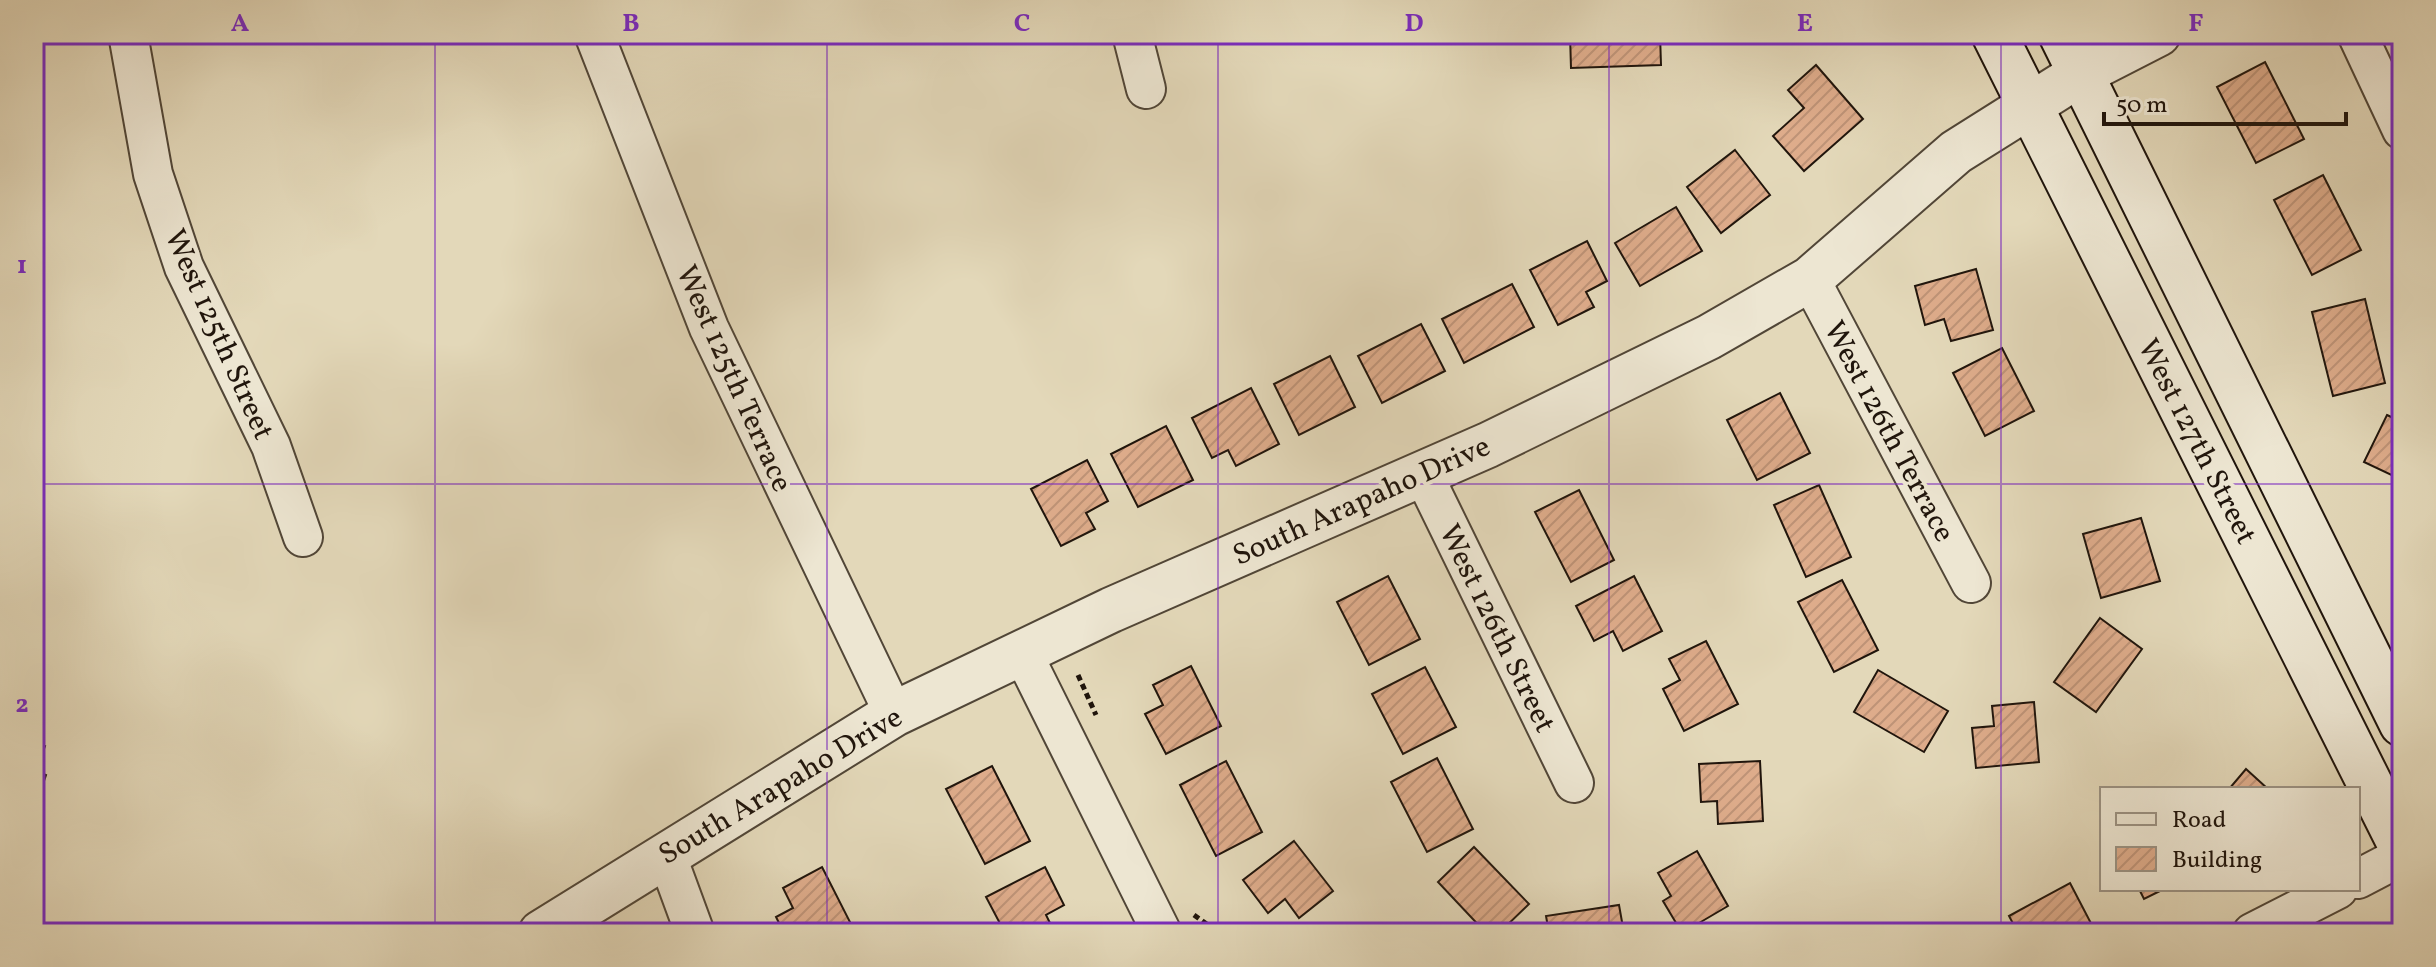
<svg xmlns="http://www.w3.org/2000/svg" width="2436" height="967" font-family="Vollkorn,serif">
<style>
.building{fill:url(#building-hatch);stroke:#20150c;stroke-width:2}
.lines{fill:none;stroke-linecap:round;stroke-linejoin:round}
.minor-casing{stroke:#514637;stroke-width:42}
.tertiary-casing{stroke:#514637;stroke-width:48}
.secondary-casing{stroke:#20150c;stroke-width:48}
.path{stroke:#20150c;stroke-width:5;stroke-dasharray:6 4;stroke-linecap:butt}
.minor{stroke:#ede6d2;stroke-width:38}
.tertiary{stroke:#ede6d2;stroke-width:44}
.secondary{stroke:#ede6d2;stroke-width:44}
.grid{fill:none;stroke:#7b2cbf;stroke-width:2;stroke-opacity:0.55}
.labels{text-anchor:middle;stroke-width:8;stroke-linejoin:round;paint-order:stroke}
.street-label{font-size:30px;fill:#20150c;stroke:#ede6d2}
.neatline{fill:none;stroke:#7b2cbf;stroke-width:3}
.grid-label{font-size:26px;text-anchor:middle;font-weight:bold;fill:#7b2cbf}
</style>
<defs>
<pattern id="building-hatch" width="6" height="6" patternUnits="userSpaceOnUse" patternTransform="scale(2)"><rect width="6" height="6" fill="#deac8b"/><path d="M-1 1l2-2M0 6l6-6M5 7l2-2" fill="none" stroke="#be9377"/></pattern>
</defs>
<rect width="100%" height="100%" fill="#e3d8b9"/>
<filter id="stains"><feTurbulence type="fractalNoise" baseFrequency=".0025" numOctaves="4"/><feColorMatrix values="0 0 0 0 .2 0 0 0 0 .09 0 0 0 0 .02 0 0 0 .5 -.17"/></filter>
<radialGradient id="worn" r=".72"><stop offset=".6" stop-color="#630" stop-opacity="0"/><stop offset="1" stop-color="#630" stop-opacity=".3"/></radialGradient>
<!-- building -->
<g class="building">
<path d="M1570 34H1660L1661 65 1571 68Z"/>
<path d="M2265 62 2304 139 2256 163 2217 87Z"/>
<path d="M1816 65 1863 119 1804 171 1773 136 1804 108 1788 90Z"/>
<path d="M1735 150 1770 195 1721 233 1687 187Z"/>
<path d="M2323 175 2361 250 2312 275 2274 200Z"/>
<path d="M1676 207 1702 251 1640 286 1615 243Z"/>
<path d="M1587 241 1607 281 1586 292 1594 307 1558 325 1530 270Z"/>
<path d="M1976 269 1993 330 1951 341 1944 319 1925 325 1915 286Z"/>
<path d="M1512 284 1534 327 1464 363 1442 319Z"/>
<path d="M2365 299 2385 383 2333 396 2312 312Z"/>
<path d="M1421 324 1445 371 1382 403 1358 356Z"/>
<path d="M2002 348 2034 411 1985 436 1953 373Z"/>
<path d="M1330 356 1355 407 1299 435 1274 384Z"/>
<path d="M1251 388 1279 444 1236 466 1228 450 1212 458 1192 418Z"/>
<path d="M1780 393 1810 453 1757 480 1727 420Z"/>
<path d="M2387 415 2402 422V480L2364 462Z"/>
<path d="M1166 426 1193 480 1138 507 1111 454Z"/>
<path d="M1087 460 1108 501 1086 513 1095 529 1061 546 1031 489Z"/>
<path d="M1819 485 1851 557 1806 577 1774 505Z"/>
<path d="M1579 490 1614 560 1571 582 1535 512Z"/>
<path d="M2141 518 2160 581 2101 598 2083 534Z"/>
<path d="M1388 576 1420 639 1369 665 1337 602Z"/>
<path d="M1634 576 1662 631 1623 651 1613 631 1594 641 1576 606Z"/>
<path d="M1842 580 1878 650 1834 672 1798 602Z"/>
<path d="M2100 618 2142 649 2096 712 2054 682Z"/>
<path d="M1706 641 1738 704 1684 731 1663 689 1680 680 1669 659Z"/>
<path d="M1191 666 1221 726 1166 754 1145 714 1163 705 1153 685Z"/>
<path d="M1425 667 1456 727 1403 754 1372 694Z"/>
<path d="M1878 670 1948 711 1924 752 1854 712Z"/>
<path d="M2034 702 2039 762 1976 768 1972 728 1994 726 1992 706Z"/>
<path d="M34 742 45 746 36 771 46 775 34 810Z"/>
<path d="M1437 758 1473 829 1427 852 1391 782Z"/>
<path d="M1226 761 1262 832 1216 856 1180 785Z"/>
<path d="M1760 761 1763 821 1718 824 1717 801 1701 802 1699 764Z"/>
<path d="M992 766 1030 841 985 864 946 789Z"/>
<path d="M2246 769 2268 789H2229Z"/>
<path d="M1294 841 1333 891 1299 918 1285 899 1268 913 1243 880Z"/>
<path d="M1474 847 1529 904 1499 933H1486L1438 882Z"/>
<path d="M1697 851 1728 906 1682 933 1663 901 1671 896 1658 873Z"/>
<path d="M822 867 852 926 839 933H784L776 917 793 908 783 888Z"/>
<path d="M1045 867 1064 905 1046 915 1054 931 1005 933 986 897Z"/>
<path d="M2070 883 2095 931 2018 933 2009 916Z"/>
<path d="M2139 889H2164L2144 899Z"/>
<path d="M1619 905 1624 933H1549L1546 916Z"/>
</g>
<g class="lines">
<defs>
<g id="minor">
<path d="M128 34 153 174 184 267 271 446 303 537"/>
<path d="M594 34 709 328 894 714"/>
<path d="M1132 34 1146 89"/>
<path d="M2357 34 2402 130"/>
<path d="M1810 279 1971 583"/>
<path d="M1423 474 1574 783"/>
<path d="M1022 652 1162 933"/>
<path d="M666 854 695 933"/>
<path d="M2358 879 2402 856"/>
<path d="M2252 933 2338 889"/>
</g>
<path id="tertiary" d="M541 933 894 714 1111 610 1488 445 1709 337 1810 279 1956 152 2080 74 2158 34"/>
<g id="secondary">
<path d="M1994 34 2402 848"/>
<path d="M2061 34 2402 724"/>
</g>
</defs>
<!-- minor casing -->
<use href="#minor" class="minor-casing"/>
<!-- tertiary casing -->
<use href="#tertiary" class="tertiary-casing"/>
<!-- secondary casing -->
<use href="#secondary" class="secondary-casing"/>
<!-- path -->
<g class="path">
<path d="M1078 675 1096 715"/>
<path d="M1194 915 1219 933"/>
</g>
<!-- minor -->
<use href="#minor" class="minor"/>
<!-- tertiary -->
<use href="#tertiary" class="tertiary"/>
<!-- secondary -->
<use href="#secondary" class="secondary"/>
</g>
<!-- grid -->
<path class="grid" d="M435 34V933M827 34V933M1218 34V933M1609 34V933M2001 34V933M34 484H2402"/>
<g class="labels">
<!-- street labels -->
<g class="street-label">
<text transform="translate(220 334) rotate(66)" y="10">West 125th Street</text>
<text transform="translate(735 378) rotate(66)" y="10">West 125th Terrace</text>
<text transform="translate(1890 431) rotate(62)" y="10">West 126th Terrace</text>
<text transform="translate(2198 441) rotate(63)" y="10">West 127th Street</text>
<text transform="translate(1361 500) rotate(-24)" y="10">South Arapaho Drive</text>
<text transform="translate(1498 628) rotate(64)" y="10">West 126th Street</text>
<text transform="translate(780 785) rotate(-31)" y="10">South Arapaho Drive</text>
</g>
</g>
<!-- margin -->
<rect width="2436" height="967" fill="none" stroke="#e3d8b9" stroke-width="88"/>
<!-- legend -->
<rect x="2100" y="787" width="260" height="104" fill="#ede6d2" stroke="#9b9283" stroke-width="2"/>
<rect x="2116" y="813" width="40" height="12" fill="#ede6d2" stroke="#9b9283" stroke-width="2"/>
<text x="2172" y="827" font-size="24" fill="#20150c">Road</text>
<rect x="2116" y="847" width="40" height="24" fill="url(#building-hatch)" stroke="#9b9283" stroke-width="2"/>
<text x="2172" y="867" font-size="24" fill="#20150c">Building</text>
<!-- scale -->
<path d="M2104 112v12h242v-12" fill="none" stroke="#20150c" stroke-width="4"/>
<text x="2116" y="112" font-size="24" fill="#20150c" stroke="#ede6d2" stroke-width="6" paint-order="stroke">50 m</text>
<rect x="44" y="44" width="2348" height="879" class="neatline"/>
<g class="grid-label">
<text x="240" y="31">A</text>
<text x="631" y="31">B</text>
<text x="1022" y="31">C</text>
<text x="1414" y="31">D</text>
<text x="1805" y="31">E</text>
<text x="2196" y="31">F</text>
<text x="22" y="273">1</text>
<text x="22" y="712">2</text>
</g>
<rect width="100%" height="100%" filter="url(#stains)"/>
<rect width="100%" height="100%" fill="url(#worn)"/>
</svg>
